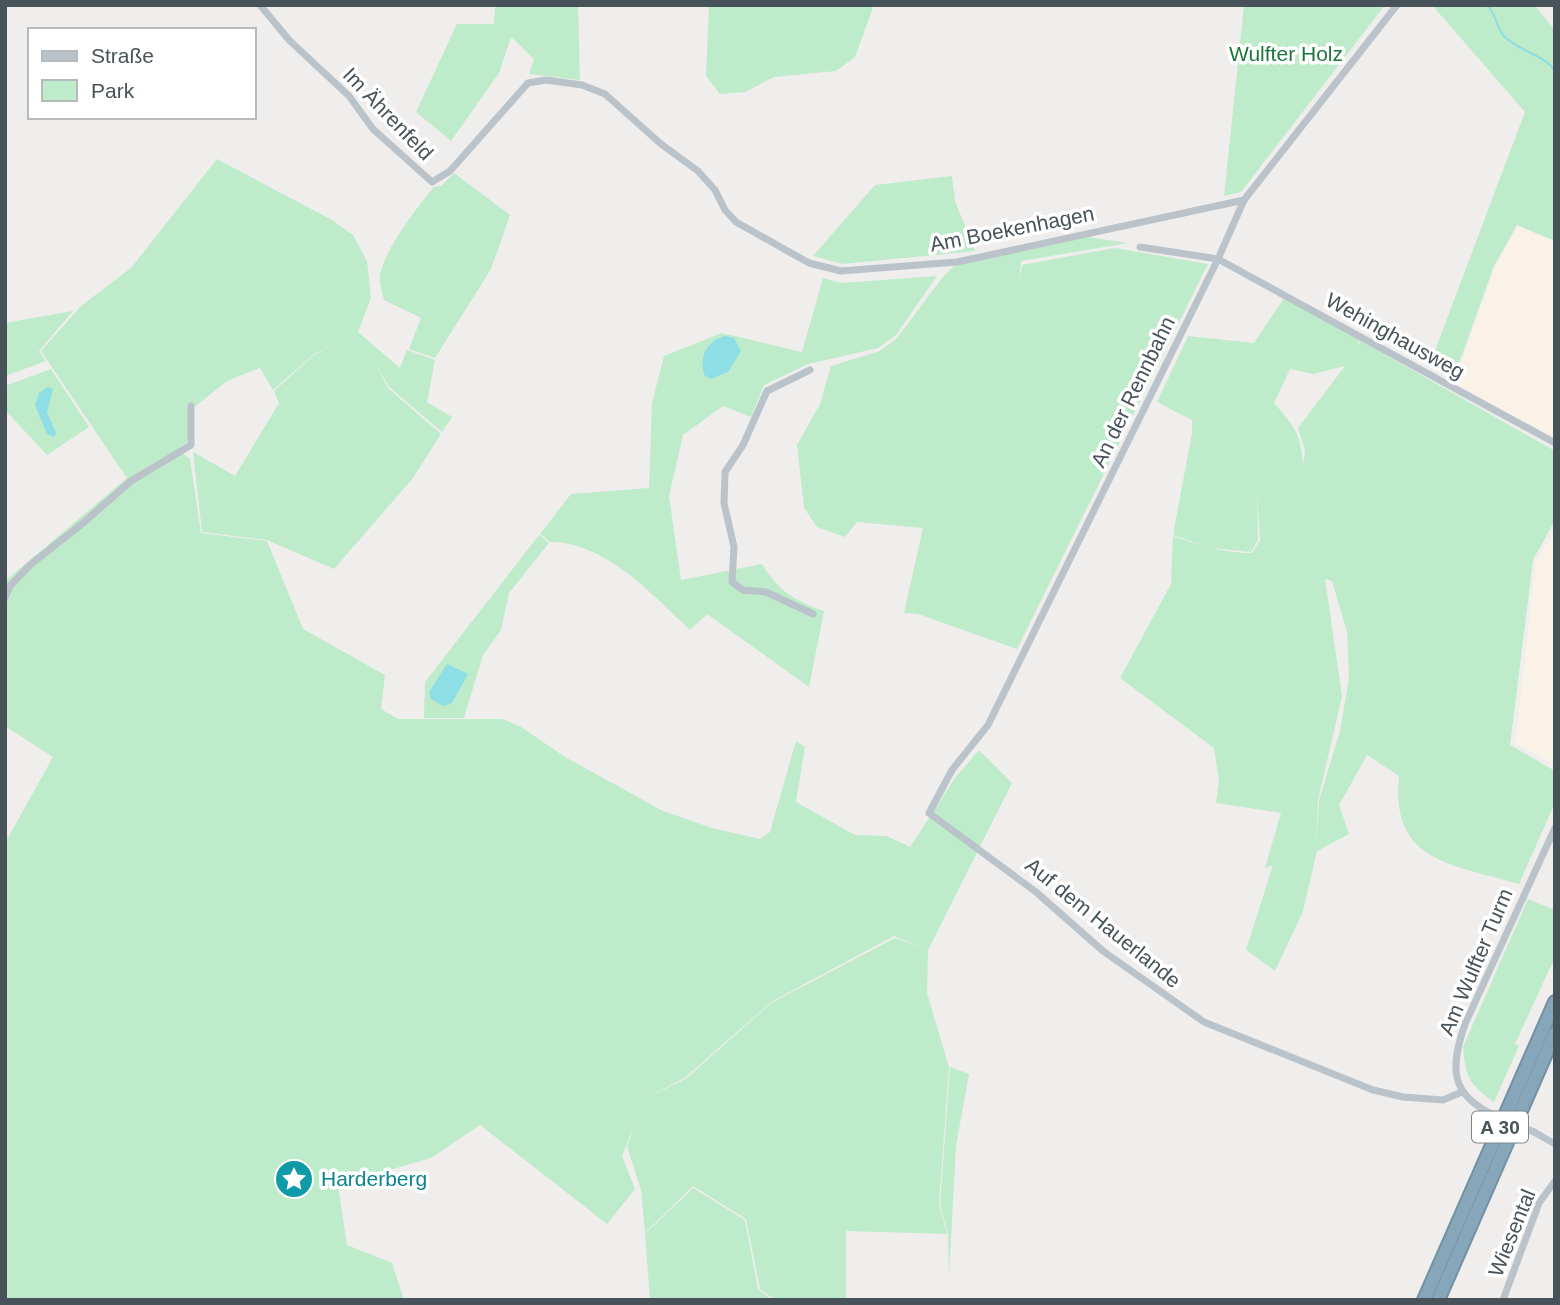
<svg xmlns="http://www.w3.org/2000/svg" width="1560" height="1305" font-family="Helvetica,sans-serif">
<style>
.commercial{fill:#faf2e7}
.green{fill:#beebca;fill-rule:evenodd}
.water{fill:#8edee5}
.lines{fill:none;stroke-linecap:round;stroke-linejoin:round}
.stream{stroke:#8edee5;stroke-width:2}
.motorway-casing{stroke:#7391a4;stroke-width:16}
.minor{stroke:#b9c3c9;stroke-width:7}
.motorway{stroke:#88a6b9;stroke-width:12}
.minor-bridge{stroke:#b9c3c9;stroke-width:7}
.labels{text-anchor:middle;stroke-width:7;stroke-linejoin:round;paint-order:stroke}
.shield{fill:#fff;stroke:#7e878b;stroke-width:2}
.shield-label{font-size:19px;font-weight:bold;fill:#475359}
.park-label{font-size:21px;fill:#1d753e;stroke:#fff}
.street-label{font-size:21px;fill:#475359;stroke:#fff}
.culture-label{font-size:21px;fill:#0d838f;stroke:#fff;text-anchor:start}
</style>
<rect width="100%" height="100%" fill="#f0eded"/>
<!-- commercial -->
<g class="commercial">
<path d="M1518 226 1555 242V438L1454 383 1495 267Z"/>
<path d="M1555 529V765L1515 743 1536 561Z"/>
</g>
<!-- green -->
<g class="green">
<path d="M495 5H578L580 80 529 74 534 59 511 37 499 73 451 141 416 112 457 24H494Z"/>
<path d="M709 5H874L855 57 836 71 774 77 745 92 720 94 706 76Z"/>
<path d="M1244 5H1385L1241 192 1224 196Z"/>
<path d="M1432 5H1534L1555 30V241L1517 225 1494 266 1454 377 1430 364 1525 112Z"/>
<path d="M217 159 332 220 353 235 367 261 371 298 358 332 400 368 407 350 435 360 427 402 452 417 442 432 389 387 374 361 388 388 441 434 413 478 334 569 267 540 202 532 193 452 235 476 279 403 274 391 313 356 334 343 313 355 273 390 260 368 227 381 188 412 189 441 178 450 190 459 201 533 267 541 303 629 385 675 381 709 398 719H502L521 727 565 757 663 811 712 828 760 839 770 832 796 741 805 747 796 802 855 835 887 836 910 847 955 778 979 750 1012 783 928 950 927 993 949 1067 939 1204 947 1234 846 1231V1300H775L760 1289 746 1219 693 1186 645 1233 641 1190 627 1146 637 1118 622 1156 635 1189 607 1224 480 1125 431 1158 338 1185 347 1245 392 1263 404 1300H5V843L53 757 5 726V581L127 478 41 351 81 306 131 268ZM894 936 923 948 895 938 771 1003 687 1078 643 1100 686 1077 771 1002Z"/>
<path d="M454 173 510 215 491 269 435 358 409 349 421 318 384 300C382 293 380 285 380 278 380 255 419 205 434 187L441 186Z"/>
<path d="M952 176 955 201 975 251 842 264 813 256 875 185Z"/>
<path d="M1081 236 1128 243 1021 261 1019 281 1022 265 1115 248 1208 264 1017 649 918 614 904 613 923 528 857 522 845 537 817 527 804 508 797 445 820 404 831 366 880 351 897 338 942 278 957 263Z"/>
<path d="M937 276 896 335 878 348 808 364 764 385 751 417 723 406 683 435 669 496 681 580 762 564C777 590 796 602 824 611L809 687 707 614 690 630C652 594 605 542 550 542L540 534 571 494 649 488 652 403 664 356 722 333 802 352 823 278 841 283Z"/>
<path d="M1284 298 1360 340 1357 347 1361 341 1555 451V520L1533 560 1510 745 1555 771V803L1519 884C1453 864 1390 863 1399 776L1367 755 1339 805 1349 834 1317 851 1303 911 1275 971 1246 950 1273 865 1265 868 1281 813 1216 803 1219 781 1214 748 1120 678 1171 584 1173 536C1200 545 1223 553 1252 553L1260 540 1257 492 1258 540 1251 552 1211 548 1173 535 1192 433V420L1157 402 1188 336 1254 343ZM1345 366 1298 428 1305 450 1303 465C1301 434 1295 427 1274 403L1290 369 1314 374ZM1325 579 1332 581 1347 632 1349 679 1340 731 1319 800 1316 846 1318 800 1342 696Z"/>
<path d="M73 311 39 351 46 361 5 376V323Z"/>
<path d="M51 369 89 427 47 455 5 410V386Z"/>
<path d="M539 535 549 543 509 593 501 630 483 655 464 718H424L425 682Z"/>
<path d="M1528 899 1555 910V957L1515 1044 1519 1046 1494 1102C1470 1085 1465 1077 1463 1047Z"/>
<path d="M950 1067 969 1074 956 1146 949 1275 948 1234 940 1205Z"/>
<path d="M693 1188 745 1220 758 1289 772 1300H650L645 1234Z"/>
</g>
<!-- water -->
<g class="water">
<path d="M725 336 734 338 741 351 728 372 711 379 705 376C698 359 706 341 725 336Z"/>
<path d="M48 387 53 389 47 412 56 433 54 437 47 434 35 405 39 393Z"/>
<path d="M447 664 468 674 452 703 443 706 431 699 429 692Z"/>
</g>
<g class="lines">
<!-- stream -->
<path class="stream" d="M1487 5C1496 14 1496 26 1503 35 1517 51 1544 54 1555 71"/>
<defs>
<g id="motorway">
<path d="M1424 1300 1555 1002"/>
<path d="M1438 1300 1555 1033"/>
</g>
</defs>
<!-- motorway casing -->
<use href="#motorway" class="motorway-casing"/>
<!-- minor -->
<g class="minor">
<path d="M260 5 289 40 349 96 373 129 432 182 450 171 528 83 546 80 582 85 605 94 661 144 698 171 715 190 725 210 736 222 809 263 841 271 957 262 1244 200"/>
<path d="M1397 5 1244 200 1218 259 988 725 952 770 929 813 1036 892 1103 951 1204 1022 1373 1090 1403 1097 1443 1100 1462 1092"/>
<path d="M1140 247 1218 259 1555 443"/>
<path d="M810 370 767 391 743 445 725 472 724 503 734 547 732 582 743 590 766 592 813 614"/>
<path d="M5 598 10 586 30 565 83 523 131 481 191 445V406"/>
<path d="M1496 1116C1449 1095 1450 1068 1465 1024L1555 828"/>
<path d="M1534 1132 1555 1144"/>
<path d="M1503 1300 1539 1203 1555 1181"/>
</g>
<!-- motorway -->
<use href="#motorway" class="motorway"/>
<!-- minor-bridge -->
<path class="minor-bridge" d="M1496 1116 1534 1132"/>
</g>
<!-- icons -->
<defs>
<symbol id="sight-disc" viewBox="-11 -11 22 22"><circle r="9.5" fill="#0f9aa8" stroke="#fff"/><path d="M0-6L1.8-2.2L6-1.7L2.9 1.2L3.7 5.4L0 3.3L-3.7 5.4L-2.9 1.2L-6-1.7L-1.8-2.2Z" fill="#fff"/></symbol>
</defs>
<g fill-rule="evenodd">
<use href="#sight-disc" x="272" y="1157" width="44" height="44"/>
</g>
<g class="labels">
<!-- shield labels -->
<rect class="shield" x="1472" y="1111.5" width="56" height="31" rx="5"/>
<g class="shield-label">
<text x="1500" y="1134">A 30</text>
</g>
<!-- park labels -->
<g class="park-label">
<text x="1286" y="61">Wulfter Holz</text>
</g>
<!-- street labels -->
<g class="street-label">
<text transform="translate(388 114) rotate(46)" y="7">Im Ährenfeld</text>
<text transform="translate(1012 229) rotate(-11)" y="7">Am Boekenhagen</text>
<text transform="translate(1395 336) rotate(29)" y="7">Wehinghausweg</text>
<text transform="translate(1133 392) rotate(-64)" y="7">An der Rennbahn</text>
<text transform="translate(1103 923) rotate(39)" y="7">Auf dem Hauerlande</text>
<text transform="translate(1476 962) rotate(-67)" y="7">Am Wulfter Turm</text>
<text transform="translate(1512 1233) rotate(-68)" y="7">Wiesental</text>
</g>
<!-- culture labels -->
<g class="culture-label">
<text x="321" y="1186">Harderberg</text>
</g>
</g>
<!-- border -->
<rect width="1560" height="1305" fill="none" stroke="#475359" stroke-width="14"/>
<!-- legend -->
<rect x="28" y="28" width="228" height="91" fill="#ffffff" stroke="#b5babd" stroke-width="2"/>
<rect x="42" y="51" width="35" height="10" fill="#b9c3c9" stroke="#b5babd" stroke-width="2"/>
<text x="91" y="63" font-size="21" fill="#475359">Straße</text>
<rect x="42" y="80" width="35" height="21" fill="#beebca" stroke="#b5babd" stroke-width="2"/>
<text x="91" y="98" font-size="21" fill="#475359">Park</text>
</svg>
